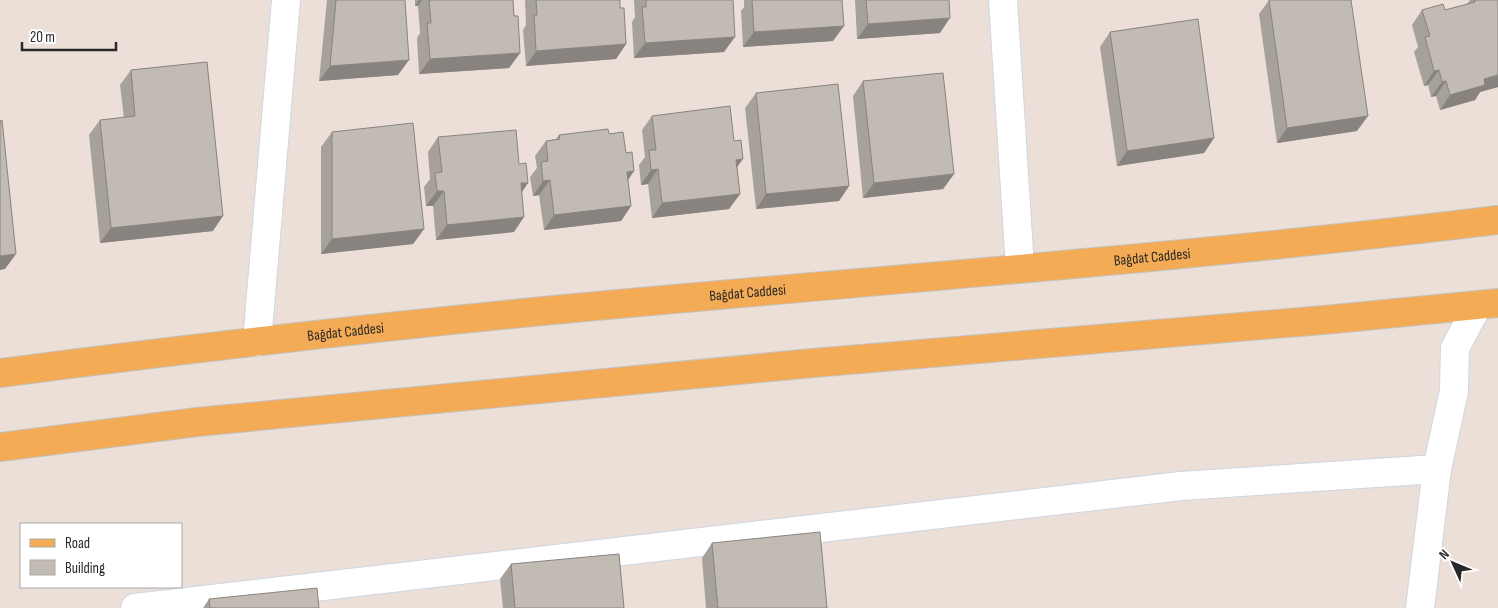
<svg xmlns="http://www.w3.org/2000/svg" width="1498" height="608" font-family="'Sofia Sans Condensed',sans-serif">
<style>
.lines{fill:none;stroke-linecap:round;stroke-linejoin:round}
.minor-casing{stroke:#ced6e2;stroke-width:30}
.major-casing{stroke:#c3c3c3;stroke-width:30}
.minor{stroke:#fff;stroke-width:28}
.major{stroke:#f4ab55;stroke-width:28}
.wall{fill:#a7a19b}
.shaded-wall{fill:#88837e}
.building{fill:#c2bbb4;stroke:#88837e}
.labels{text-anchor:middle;stroke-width:5;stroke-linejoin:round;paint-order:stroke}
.street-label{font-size:15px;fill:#282828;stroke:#fff}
</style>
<rect width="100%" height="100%" fill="#ebdfd8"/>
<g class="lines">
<defs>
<g id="minor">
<path d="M1003 0 1020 268"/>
<path d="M257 342 286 0"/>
<path d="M135 608 1181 486 1437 469"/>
<path d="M1420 608 1437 469 1454 391 1455 348 1478 305"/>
</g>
<g id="major">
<path id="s1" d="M0 373C187 349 376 327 564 309 875 280 1188 258 1498 220"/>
<path d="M0 447 197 422 813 363 1335 319 1498 303"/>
</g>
</defs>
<!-- minor casing -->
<use href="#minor" class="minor-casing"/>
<!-- major casing -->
<use href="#major" class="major-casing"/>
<!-- minor -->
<use href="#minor" class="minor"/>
<!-- major -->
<use href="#major" class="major"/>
</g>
<!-- wall -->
<g class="wall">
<path d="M327 0H405L398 75 319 81Z"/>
<path d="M415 0H513L514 16 520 53 509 68 419 74 417 38 420 33 418 6H415Z"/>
<path d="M525 0H620V8L626 44 616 59 526 66 523 30 526 25Z"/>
<path d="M634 0H729L724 52 634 58 632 22 635 17Z"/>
<path d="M744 0H842L833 41 743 47 741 11 744 7Z"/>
<path d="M855 0H949L940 33 857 39Z"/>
<path d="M1269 0H1351L1357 131 1277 143 1259 14Z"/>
<path d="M1470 0H1498V87L1480 92 1475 100 1440 110 1436 96 1431 97 1428 85 1424 86 1414 52 1418 47 1412 25 1422 10H1445L1466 5Z"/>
<path d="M1110 32 1214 138 1204 153 1117 166 1100 47Z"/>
<path d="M131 70 213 231 100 243 89 135 100 120 124 118 120 85Z"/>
<path d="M863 81 954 174 943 189 863 198 853 96Z"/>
<path d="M756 93 849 186 839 201 756 209 745 108Z"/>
<path d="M652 116 737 167 740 194 729 209 652 218 648 184 641 185 639 165 645 157 642 130Z"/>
<path d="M332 132 424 229 413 244 321 254V147Z"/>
<path d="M609 134 626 153 634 171 628 179 631 206 621 221 544 230 539 195 533 196 530 177 537 168 535 156 546 141 556 139 559 135Z"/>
<path d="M438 137 522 192 514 232 436 240 433 206H426L424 187 430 179 428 152Z"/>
<path d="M712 543 827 608H706L702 558Z"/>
<path d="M511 564 624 608H503L500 579Z"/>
<path d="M209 599 319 608H203Z"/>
</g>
<!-- shaded-wall -->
<g class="shaded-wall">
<path d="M419 0H422L418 6H415Z"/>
<path d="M950 18 940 33 857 39 868 24Z"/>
<path d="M844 26 833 41 743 47 754 32Z"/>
<path d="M735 37 724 52 634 58 645 43Z"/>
<path d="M626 44 616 59 526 66 536 51Z"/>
<path d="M520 53 509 68 419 74 430 59Z"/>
<path d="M409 60 398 75 319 81 330 66Z"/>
<path d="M1439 70 1428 85 1424 86 1434 71Z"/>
<path d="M1498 75V87L1480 92 1475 100 1440 110 1450 95 1484 79Z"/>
<path d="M1446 81 1436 96 1431 97 1442 82Z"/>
<path d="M1368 116 1357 131 1277 143 1287 128Z"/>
<path d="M1214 138 1204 153 1117 166 1127 151Z"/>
<path d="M743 159 732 174 736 160Z"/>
<path d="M658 169 648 184 641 185 651 170Z"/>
<path d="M634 171 624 186 627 172Z"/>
<path d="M954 174 943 189 863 198 874 183Z"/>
<path d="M550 180 539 195 533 196 543 181Z"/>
<path d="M521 183H528L518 198Z"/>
<path d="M849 186 839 201 756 209 766 194Z"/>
<path d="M437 191H444L433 206H426Z"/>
<path d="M740 194 729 209 652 218 662 203Z"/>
<path d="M631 206 621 221 544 230 554 215Z"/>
<path d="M223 216 213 231 100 243 111 228Z"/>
<path d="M524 217 514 232 436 240 447 225Z"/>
<path d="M424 229 413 244 321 254 332 239Z"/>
<path d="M16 254 5 269 0 270V256Z"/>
</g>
<!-- building -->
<g class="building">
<path d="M336 0H405L409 60 330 66Z"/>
<path d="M429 0H513L514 16H518L520 53 430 59 427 23H431Z"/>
<path d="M536 0H620V8H624L626 44 536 51 534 15H537Z"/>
<path d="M646 0H733L735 37 645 43 642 7H646Z"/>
<path d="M752 0H842L844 26 754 32Z"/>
<path d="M866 0H949L950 18 868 24Z"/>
<path d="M1269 0H1351L1368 116 1287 128Z"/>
<path d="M1474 0H1498V75L1484 79 1485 85 1450 95 1446 81 1442 82 1439 70 1434 71 1425 37 1430 36 1422 10 1443 4 1445 10 1475 2Z"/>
<path d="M1198 19 1214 138 1127 151 1110 32Z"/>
<path d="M207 62 223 216 111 228 100 120 135 116 131 70Z"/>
<path d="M943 73 954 174 874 183 863 81Z"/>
<path d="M838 84 849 186 766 194 756 93Z"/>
<path d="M730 106 734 141 741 140 743 159 736 160 740 194 662 203 658 169 651 170 649 150H656L652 116Z"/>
<path d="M2 120 16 254 0 256V121Z"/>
<path d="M413 123 424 229 332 239V132Z"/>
<path d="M608 129 609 134 623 132 626 153 632 152 634 171 627 172 631 206 554 215 550 180 543 181 541 162 548 161 546 141 560 139 559 135Z"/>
<path d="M516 130 519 164 526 163 528 183H521L524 217 447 225 444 191H437L435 173 442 172 438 137Z"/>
<path d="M820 532 827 608H718L712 543Z"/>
<path d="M619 554 624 608H515L511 564Z"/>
<path d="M317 588 319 608H210L209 599Z"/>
</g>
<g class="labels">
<!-- street labels -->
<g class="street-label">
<text dy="5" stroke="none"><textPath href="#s1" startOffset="1158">Bağdat Caddesi</textPath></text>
<text dy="5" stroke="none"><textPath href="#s1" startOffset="752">Bağdat Caddesi</textPath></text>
<text dy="5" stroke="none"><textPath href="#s1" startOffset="348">Bağdat Caddesi</textPath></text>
</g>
</g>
<!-- legend -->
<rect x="20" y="523" width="162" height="65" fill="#ffffff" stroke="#a9a9a9"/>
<rect x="30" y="539" width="25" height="8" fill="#f4ab55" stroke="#a9a9a9"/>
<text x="65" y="548" font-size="15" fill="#282828">Road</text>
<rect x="30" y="560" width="25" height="15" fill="#c2bbb4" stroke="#a9a9a9"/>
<text x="65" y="573" font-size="15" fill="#282828">Building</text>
<!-- north arrow -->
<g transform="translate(1453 563) rotate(314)" stroke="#ffffff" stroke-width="4" paint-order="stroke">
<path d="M0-4L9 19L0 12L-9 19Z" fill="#282828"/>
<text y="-8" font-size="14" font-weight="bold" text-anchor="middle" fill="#282828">N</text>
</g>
<!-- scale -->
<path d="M22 42v8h94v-8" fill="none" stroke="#282828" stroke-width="2.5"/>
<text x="30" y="42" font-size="15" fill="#282828" stroke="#ffffff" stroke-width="4" paint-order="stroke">20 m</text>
</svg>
